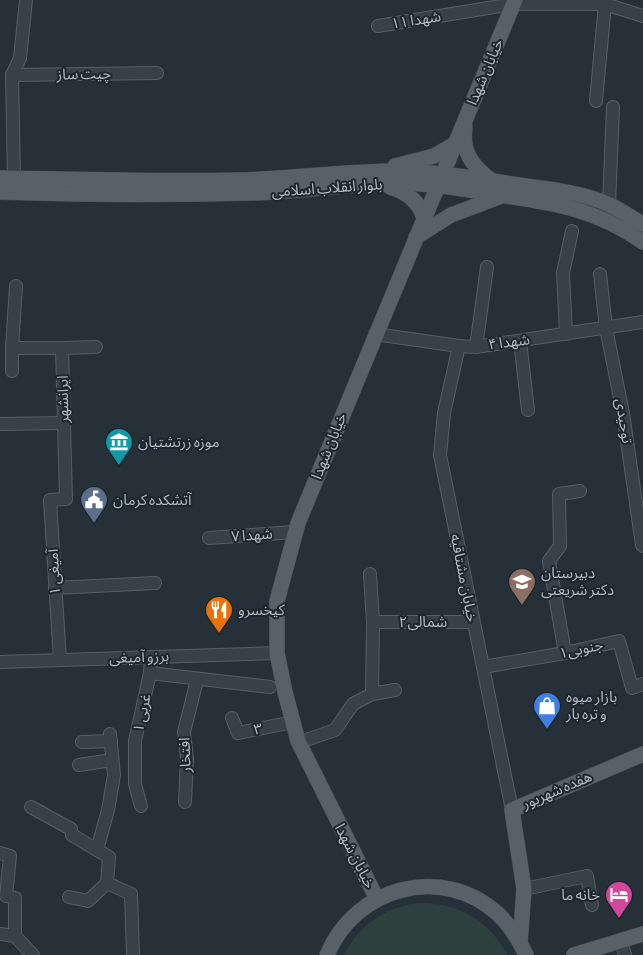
<svg xmlns="http://www.w3.org/2000/svg" width="643" height="955" font-family="'Asap Condensed','Noto Sans Arabic',sans-serif">
<style>
.green{fill:#2d403d}
.lines{fill:none;stroke-linecap:round;stroke-linejoin:round}
.minor-casing{stroke:#565f67;stroke-width:14}
.major-casing{stroke:#444d55;stroke-width:16}
.minor{stroke:#384149;stroke-width:12}
.major{stroke:#566169;stroke-width:15}
.labels{text-anchor:middle;stroke-width:4;stroke-linejoin:round;paint-order:stroke}
.street-label{font-size:15px;fill:#b3bcc5;stroke:#1d262e}
.poi-label{font-size:15px;fill:#b3bcc5;stroke:#1d262e;text-anchor:start}
</style>
<rect width="100%" height="100%" fill="#253038"/>
<!-- green -->
<path class="green" d="M417 903C455 902 490 919 507 955H344C359 925 384 908 417 903Z"/>
<g class="lines">
<defs>
<g id="minor">
<path d="M378 26 513 4H605L643 16"/>
<path d="M12 75 157 73"/>
<path d="M596 101 605 4"/>
<path d="M14 179 12 75 20 58 26 0"/>
<path d="M609 204 613 107"/>
<path d="M600 274 606 328 623 413 642 545 643 546"/>
<path d="M375 334 459 346 476 347 643 322"/>
<path d="M566 334 563 273 572 231"/>
<path d="M520 341 528 410"/>
<path d="M459 346 444 413 440 455 512 810"/>
<path d="M476 347 487 267"/>
<path d="M12 348H62L66 499 50 500 60 660"/>
<path d="M62 348 96 347"/>
<path d="M12 371V348L16 286"/>
<path d="M0 424 64 423"/>
<path d="M209 538 295 532"/>
<path d="M370 574 373 622 372 694"/>
<path d="M55 588 155 583"/>
<path d="M373 622H473"/>
<path d="M565 653 549 561 560 546 559 494 580 491"/>
<path d="M0 662 277 653"/>
<path d="M483 667 565 653 619 641 632 688 643 684"/>
<path d="M150 673 270 687"/>
<path d="M232 718 238 733 293 722"/>
<path d="M110 734 114 775 108 810 97 850 109 857 107 883 131 894 133 955"/>
<path d="M309 739 335 730 353 704 372 694 395 690"/>
<path d="M82 742 111 741"/>
<path d="M79 765 112 760"/>
<path d="M185 802 187 758 184 732 197 680"/>
<path d="M141 806 135 784V741L150 673 151 657"/>
<path d="M31 807 71 829 72 835 97 850"/>
<path d="M0 853 10 856 6 896 15 898V936L33 955"/>
<path d="M524 889 587 876 592 905"/>
<path d="M69 897 88 901 107 883"/>
<path d="M0 934 15 936"/>
<path d="M621 941 625 955"/>
</g>
<g id="major">
<path d="M465 127C461 151 472 166 491 180"/>
<path d="M395 166 434 156 455 144"/>
<path d="M0 178C80 179 159 182 239 180 292 179 345 171 398 171 438 172 478 178 518 185 548 189 582 192 610 205 622 211 632 218 643 224"/>
<path d="M390 187C407 192 419 201 424 218"/>
<path d="M0 192C84 195 169 195 253 193 301 191 349 184 396 183 427 183 457 188 487 193 546 202 592 206 643 242"/>
<path d="M416 237 451 215 499 197"/>
<path d="M377 899 298 741 285 692 277 653V601L298 523 515 0"/>
<path d="M520 943 524 889 512 810 643 754"/>
<path d="M327 955C355 887 442 863 498 914 511 926 519 940 526 955"/>
<path d="M574 955 643 934"/>
</g>
</defs>
<!-- minor casing -->
<use href="#minor" class="minor-casing"/>
<!-- major casing -->
<use href="#major" class="major-casing"/>
<!-- minor -->
<use href="#minor" class="minor"/>
<!-- major -->
<use href="#major" class="major"/>
</g>
<!-- icons -->
<defs>
<symbol id="museum-pin" viewBox="-11 -11 22 30"><path d="M0 17L-7.5 6A9.5 9.5 0 1 1 7.5 6Z" fill="#0f9aa8" stroke="#1d262e"/><path d="M0-6L6-3V-2H-6V-3ZM-5-1h2V3h-2ZM-1-1h2V3h-2ZM3-1h2V3H3ZM-6 4H6V6H-6Z" fill="#fff"/></symbol>
<symbol id="civic-pin" viewBox="-11 -11 22 30"><path d="M0 17L-7.5 6A9.5 9.5 0 1 1 7.5 6Z" fill="#5c6f8a" stroke="#1d262e"/><path d="M-.6-6.5H3V-4.5H.6V-3L4-1V1h2V6H-6V1h2V-1L-.6-3ZM-1.2 2.5V6h2.4V2.5Z" fill="#fff"/></symbol>
<symbol id="school-pin" viewBox="-11 -11 22 30"><path d="M0 17L-7.5 6A9.5 9.5 0 1 1 7.5 6Z" fill="#8d6e63" stroke="#1d262e"/><path d="M0-5L7-2L0 1L-7-2ZM-4 1L0 2.5L4 1V4Q0 6-4 4Z" fill="#fff"/></symbol>
<symbol id="restaurant-pin" viewBox="-11 -11 22 30"><path d="M0 17L-7.5 6A9.5 9.5 0 1 1 7.5 6Z" fill="#e8710a" stroke="#1d262e"/><path d="M-5-6h1v4h1v-4h1v4h1v-4h1v5L-1.5 .5V6h-2V.5L-5-1ZM5-6V6H3V1.5H1.5Q1.5-4 5-6Z" fill="#fff"/></symbol>
<symbol id="shop-pin" viewBox="-11 -11 22 30"><path d="M0 17L-7.5 6A9.5 9.5 0 1 1 7.5 6Z" fill="#3f7fe0" stroke="#1d262e"/><path d="M-5-2.5h2.3a2.7 3.5 0 0 1 5.4 0H5L5.5 6h-11ZM-1.5-2.5h3a1.5 2.3 0 0 0-3 0Z" fill="#fff"/></symbol>
<symbol id="hotel-pin" viewBox="-11 -11 22 30"><path d="M0 17L-7.5 6A9.5 9.5 0 1 1 7.5 6Z" fill="#d1479c" stroke="#1d262e"/><path d="M-6-4.5h1.5V1H6V5H4.5V3h-9V5H-6ZM-4 0a1.8 1.8 0 1 1 3.6 0ZM.5 0V-2.5h3Q6-2.5 6 0Z" fill="#fff"/></symbol>
</defs>
<g fill-rule="evenodd">
<use href="#museum-pin" x="103" y="426" width="32" height="43"/>
<use href="#civic-pin" x="78" y="484" width="32" height="43"/>
<use href="#school-pin" x="506" y="566" width="32" height="43"/>
<use href="#restaurant-pin" x="203" y="594" width="32" height="43"/>
<use href="#shop-pin" x="531" y="690" width="32" height="43"/>
<use href="#hotel-pin" x="603" y="879" width="32" height="43"/>
</g>
<g class="labels">
<!-- street labels -->
<g class="street-label">
<text transform="translate(416 20) rotate(-9)" y="5">شهدا ۱۱</text>
<text transform="translate(485 72) rotate(-67)" y="5">خیابان شهدا</text>
<text transform="translate(84 74) rotate(-1)" y="5">چیت ساز</text>
<text transform="translate(327 188) rotate(-4)" y="5">بلوار انقلاب اسلامی</text>
<text transform="translate(509 342) rotate(-8)" y="5">شهدا ۴</text>
<text transform="translate(63 399) rotate(-91)" y="5">ایرانشهر</text>
<text transform="translate(624 421) rotate(81)" y="5">توحیدی</text>
<text transform="translate(329 446) rotate(-68)" y="5">خیابان شهدا</text>
<text transform="translate(252 535) rotate(-4)" y="5">شهدا ۷</text>
<text transform="translate(54 572) rotate(-93)" y="5">آمیغی ۱</text>
<text transform="translate(464 578) rotate(79)" y="5">خیابان مشتاقیه</text>
<text x="423" y="627">شمالی۲</text>
<text transform="translate(581 649) rotate(-12)" y="5">جنوبی۱</text>
<text transform="translate(139 657) rotate(-2)" y="5">برزو آمیغی</text>
<text transform="translate(142 713) rotate(-78)" y="5">۱ غربی</text>
<text transform="translate(258 729) rotate(-11)" y="5">۳</text>
<text transform="translate(185 755) rotate(-92)" y="5">افتخار</text>
<text transform="translate(557 790) rotate(-23)" y="5">هفده شهریور</text>
<text transform="translate(355 856) rotate(63)" y="5">خیابان شهدا</text>
</g>
<!-- poi labels -->
<g class="poi-label">
<text x="138" y="447">موزه زرتشتیان</text>
<text x="113" y="505">آتشکده کرمان</text>
<text x="541" y="578">دبیرستان<tspan x="541" dy="17">دکتر شریعتی</tspan></text>
<text x="238" y="615">کیخسرو</text>
<text x="566" y="702">بازار میوه<tspan x="566" dy="17">و تره بار</tspan></text>
<text x="600" y="900" text-anchor="end">خانه ما</text>
</g>
</g>
</svg>
